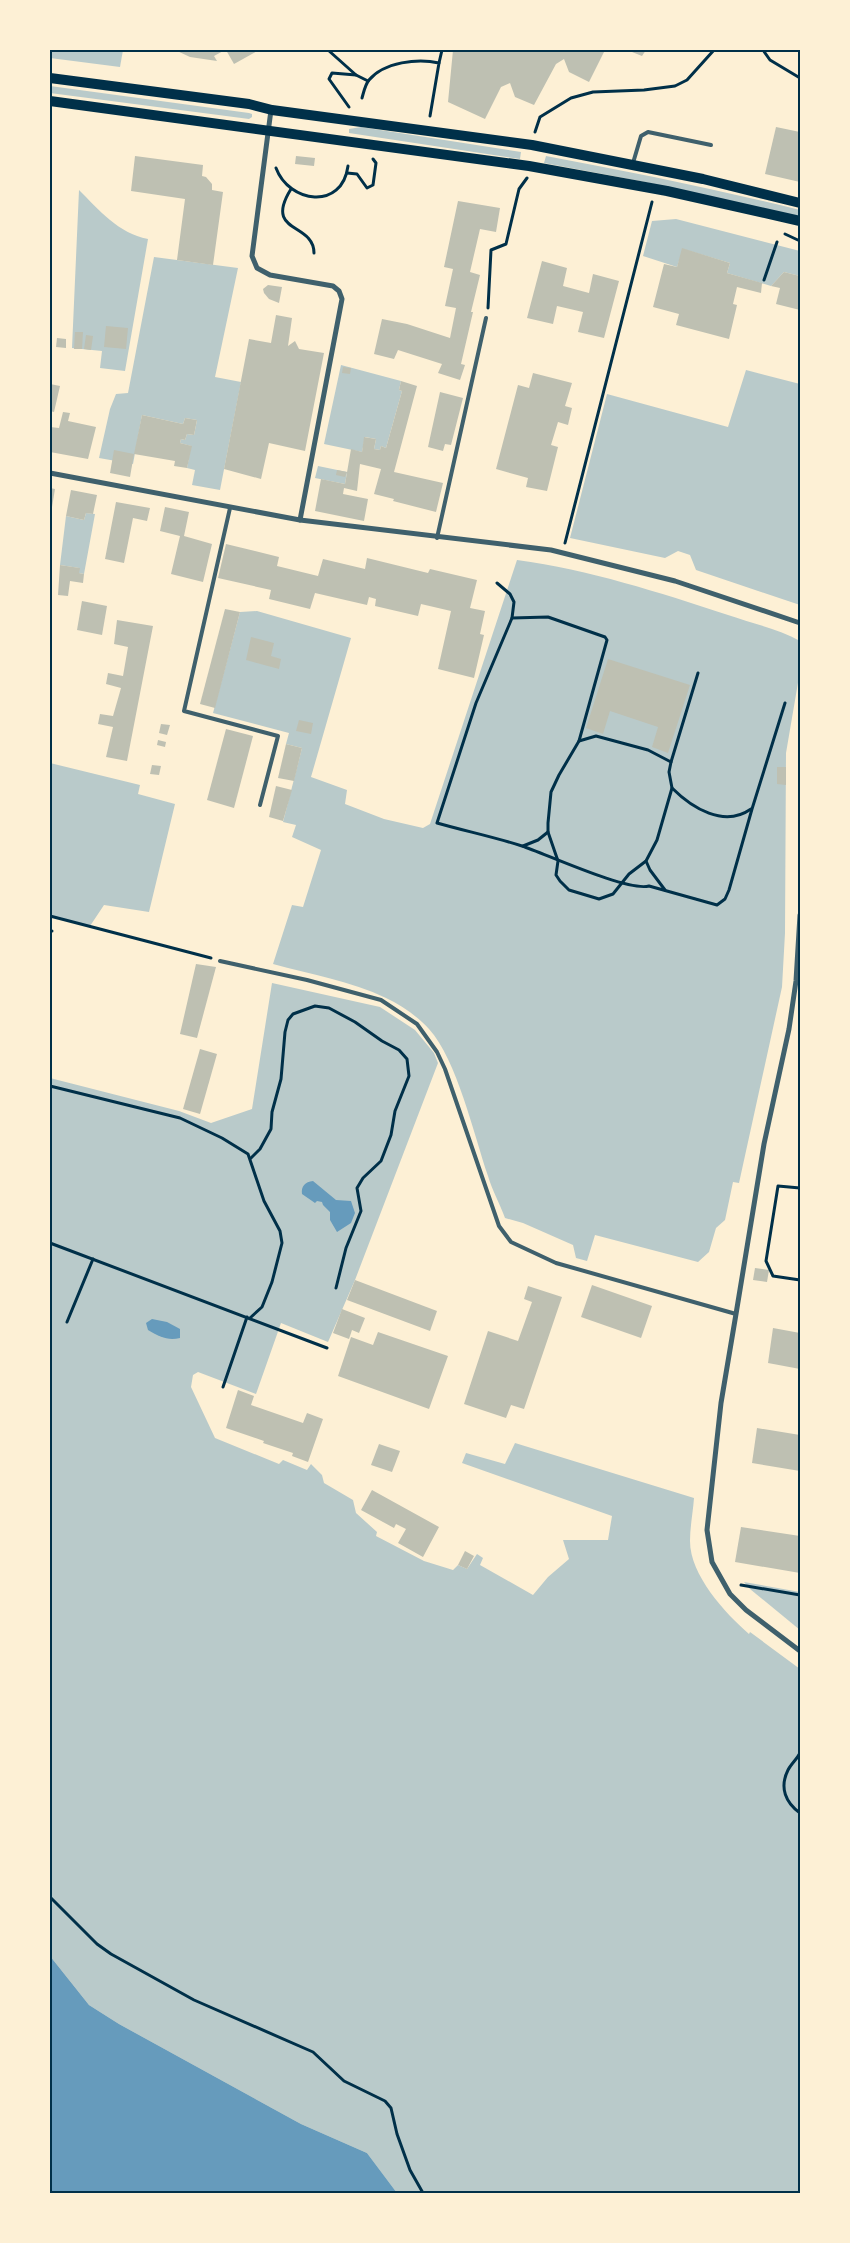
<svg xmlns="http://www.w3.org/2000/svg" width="850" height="2243" font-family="Montserrat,sans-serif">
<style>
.green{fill:#b9caca}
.water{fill:#669bbc}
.building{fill:#bec0b2}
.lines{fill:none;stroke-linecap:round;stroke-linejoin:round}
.path{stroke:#003049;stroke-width:3}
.service{stroke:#3f606c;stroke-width:4}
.minor{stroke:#3f606c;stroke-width:5}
.secondary{stroke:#003049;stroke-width:10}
.neatline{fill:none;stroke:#003049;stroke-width:2}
</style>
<rect width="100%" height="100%" fill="#fdf0d5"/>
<!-- green -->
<g class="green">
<path d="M50 50H123L120 67 50 58Z"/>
<path d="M50 86 249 113 252 114V117L249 119 50 93Z"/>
<path d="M361 127 521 152 520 159 349 133V129Z"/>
<path d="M546 156C631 172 716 189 800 210V217L645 182 544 163Z"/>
<path d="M79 190C99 210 118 233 148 239L125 371 100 368 102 351 72 348Z"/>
<path d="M676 219 800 251V276L784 272 771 286 727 273 730 263 683 249 677 267 643 256 652 221Z"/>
<path d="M154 257 238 268 215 377 241 382 220 490 192 485 195 470 187 468 191 446 180 443 181 439 185 440 187 434 194 435 197 420 185 418 183 424 142 415 133 464 99 458 110 409 116 394 128 393Z"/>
<path d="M341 365 401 381 399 390 402 391 386 448 381 446 380 450 374 449 376 439 365 437 362 452 324 444Z"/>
<path d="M746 370 800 384V605L696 570 690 555 678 551 665 558 570 538 607 394 728 427Z"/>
<path d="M318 466 347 472 345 484 315 478Z"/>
<path d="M86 513 95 514 84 574 79 573V568L60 565 66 516 84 520Z"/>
<path d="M517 560C590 570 658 592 728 615 751 623 779 629 800 641V671L786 753 785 933 782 987 739 1183 733 1182 725 1220 716 1228 709 1252 698 1262 595 1235 587 1261 576 1258 573 1245 523 1223 505 1218C500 1204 492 1190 488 1176 474 1135 457 1060 429 1029 417 1016 401 1005 386 998 351 981 310 974 273 964L292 905 303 907 321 850 292 837 296 825 283 822 302 748 286 744 289 733 213 713 240 612 257 611 351 638 311 777 347 790 345 804 384 819 423 828 430 824Z"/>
<path d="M50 763 140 785 138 794 175 804 149 912 104 905 90 926 50 916Z"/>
<path d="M272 983 380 1007 415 1030 434 1053 438 1063 355 1280 328 1342 281 1323 256 1394 198 1372 193 1375 191 1387 215 1438 279 1464 283 1460 307 1470 311 1464 322 1475 324 1483 353 1500 356 1513 377 1532 376 1536 424 1561 453 1570 458 1565 467 1569 477 1554 483 1558 480 1565 533 1595 548 1577 569 1559 563 1540H608L612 1516 462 1463 466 1453 505 1464 515 1443 694 1498C693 1512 690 1527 690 1541 690 1575 725 1613 749 1634L750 1632 800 1669V2193H397L367 2153 301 2124 119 2024 89 2005 50 1956V1078L179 1111 211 1123 252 1109Z"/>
<path d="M744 1582 800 1592V1630L750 1589Z"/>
</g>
<!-- water -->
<g class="water">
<path d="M313 1181 336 1200 351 1201 355 1213 351 1223 337 1232 330 1220V1212L323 1205 322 1202 317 1201 315 1203 302 1194C301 1186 305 1182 313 1181Z"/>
<path d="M152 1319 167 1322 180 1329V1338C168 1341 160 1337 148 1330L146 1323Z"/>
<path d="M50 1956 89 2005 119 2024 301 2124 367 2153 397 2193H50Z"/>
</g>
<!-- building -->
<g class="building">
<path d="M175 50H225L214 56 217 61 190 57Z"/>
<path d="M226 50H259L234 64Z"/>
<path d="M453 50H605L589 82 569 72 564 59 556 64 534 105 515 97 510 83 501 87 485 119 448 102Z"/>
<path d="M627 50H646L642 56Z"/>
<path d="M776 127 800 132V182L765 174Z"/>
<path d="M135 156 203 165 202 176 206 177 212 184V190L223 192 213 265 177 260 185 199 131 191Z"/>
<path d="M296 156 315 158 314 166 295 164Z"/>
<path d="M458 201 500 208 496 232 480 229 470 272 480 275 471 312H473L461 364 465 365 460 380 438 373 442 364 398 350 394 359 374 354 382 319 407 324 450 338 456 308 445 306 453 269 444 267Z"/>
<path d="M682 248 730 263 727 273 762 283 761 293 737 287 733 304 737 305 729 339 676 325 679 314 653 307 664 264 677 267Z"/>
<path d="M542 261 567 268 563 286 589 293 593 274 619 281 604 338 578 332 583 312 557 306 553 324 527 318Z"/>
<path d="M784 272 800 276V310L776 304 780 288 771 286Z"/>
<path d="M268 285 282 287 279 303 269 299 264 293 263 289Z"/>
<path d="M276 315 292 318 288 346 295 341 299 349 324 353 305 451 269 443 261 479 224 469 249 339 271 343Z"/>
<path d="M106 326 128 328 126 349 104 347Z"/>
<path d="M75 332H83L82 349H74Z"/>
<path d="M86 335 93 336 91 350 84 349Z"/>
<path d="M57 338 66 339V348L56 347Z"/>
<path d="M343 367 351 368 350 374 342 373Z"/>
<path d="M533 373 572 383 565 406 572 408 568 425 558 422 551 445 558 447 547 491 526 487 528 478 496 469 518 385 529 388Z"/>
<path d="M401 381 417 386 394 472 443 483 436 512 393 501 394 499 374 494 381 469 360 464 357 491 344 488 343 494 368 499 364 521 315 511 321 479 345 484 351 449 362 452 364 437 376 439 374 449 380 450 381 446 386 448 402 391 399 390Z"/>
<path d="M50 384 60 386 54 412 50 411Z"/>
<path d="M440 392 463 398 451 445 445 444 443 451 428 447Z"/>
<path d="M63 412 70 413 68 421 96 427 88 459 50 452V427L59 428Z"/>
<path d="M142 415 183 424 185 418 197 420 194 435 187 434 185 440 181 439 180 443 192 446 187 468 174 466 175 461 134 454Z"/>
<path d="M114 450 134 454 130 477 110 473Z"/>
<path d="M337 470 347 472 345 477 336 475Z"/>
<path d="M50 488 55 489 51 513H50Z"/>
<path d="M71 490 97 495 93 514 86 513 84 520 66 516Z"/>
<path d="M116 502 150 508 147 521 133 518 124 563 105 559Z"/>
<path d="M165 507 189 512 184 536 212 544 203 582 171 574 180 536 160 531Z"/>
<path d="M226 544 279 557 277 566 318 576 323 559 365 569 367 558 428 573 430 569 477 580 470 608 485 611 480 634 484 635 474 678 438 669 451 611 421 604 418 616 375 606 376 599 369 597 367 605 315 593 310 609 269 599 271 590 218 578Z"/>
<path d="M60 565 80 568 79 573 84 574 83 583 70 581 68 596 58 595Z"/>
<path d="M82 601 107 606 102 635 77 630Z"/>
<path d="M225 609 240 612 215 708 200 704Z"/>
<path d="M117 620 153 626 127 761 106 757 113 727 98 724 100 714 113 716 121 688 106 684 108 673 123 676 128 647 114 644Z"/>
<path d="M251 637 274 643 271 656 281 659 279 669 246 660Z"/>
<path d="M608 659 690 685 668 753 652 747 658 727 610 711 603 734 586 728Z"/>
<path d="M299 720 313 723 311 734 296 731Z"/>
<path d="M161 724 170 725 167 735 159 733Z"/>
<path d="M226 729 253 736 234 808 207 800Z"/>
<path d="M158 740 166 742 165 747 157 745Z"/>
<path d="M286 744 302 748 294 781 278 778Z"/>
<path d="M152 765 161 766 159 775 150 774Z"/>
<path d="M777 767H786V785L777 784Z"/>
<path d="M276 786 292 790 283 821 269 817Z"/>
<path d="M196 964 216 967 197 1038 180 1034Z"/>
<path d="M200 1049 217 1054 200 1114 183 1109Z"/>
<path d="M755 1268 769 1270 767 1282 753 1280Z"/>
<path d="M355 1280 437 1311 430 1331 347 1300Z"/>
<path d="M592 1285 652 1306 641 1338 581 1317Z"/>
<path d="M528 1286 562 1297 524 1409 511 1405 506 1418 464 1404 488 1331 518 1341 532 1302 524 1299Z"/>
<path d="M342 1309 365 1318 359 1333 352 1330 349 1339 333 1333Z"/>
<path d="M773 1328 800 1333V1369L768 1363Z"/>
<path d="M378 1332 448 1356 429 1409 338 1376 351 1337 373 1345Z"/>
<path d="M238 1390 254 1396 251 1405 303 1423 307 1413 323 1419 308 1462 292 1456 293 1453 263 1443 264 1441 226 1428Z"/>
<path d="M757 1428 800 1435V1471L752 1463Z"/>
<path d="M379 1444 400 1451 392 1472 371 1465Z"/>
<path d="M372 1490 439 1527 423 1557 398 1543 406 1529 396 1524 394 1528 361 1510Z"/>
<path d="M741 1527 800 1536V1573L735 1562Z"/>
<path d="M465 1551 474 1556 467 1569 458 1565Z"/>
</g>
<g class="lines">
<!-- path -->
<g class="path">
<path d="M328 50 356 75 368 81"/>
<path d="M763 50 770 60 800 78"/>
<path d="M439 63 442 50"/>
<path d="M362 98C364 91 365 85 369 80 384 62 418 58 439 63L430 116"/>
<path d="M349 107 329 79 332 73 356 75"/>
<path d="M535 132 540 117 571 98 593 92 644 90 675 86 687 80 714 50"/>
<path d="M276 168C289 203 342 211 348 166"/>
<path d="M347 173 357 174 367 188 373 185 376 163 373 159"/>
<path d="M291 189C263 234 314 222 314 253"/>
<path d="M785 234 800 241"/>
<path d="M764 280 777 242"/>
<path d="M488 308 491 250 506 244 519 189 527 178"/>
<path d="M565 543 652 202"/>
<path d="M497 583 510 594 514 602 512 618 476 703 437 823C465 831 494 837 522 846 546 854 628 892 649 886L717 905 725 899 729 890 752 809 785 703"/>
<path d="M512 618 548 617 605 637 607 640 579 741 559 775 551 792 548 823V832L558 861 556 875 560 881 569 890 599 899 613 894 629 874 646 861 657 840 672 788 669 772 671 762 698 673"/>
<path d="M579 741 596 736 648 750 671 762"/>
<path d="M672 788C692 808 724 828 751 809"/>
<path d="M523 846 538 840 548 832"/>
<path d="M646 861 650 870 665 890"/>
<path d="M50 916 211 958"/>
<path d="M50 931H52"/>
<path d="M50 1086 180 1118 222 1138 248 1154 264 1201 280 1231 282 1243 272 1282 262 1307 250 1318"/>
<path d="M251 1158 260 1149 271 1129 272 1112 281 1079 285 1032 288 1020 293 1014 315 1006 329 1008 355 1022 382 1041 399 1050 407 1059 409 1076 395 1111 391 1135 381 1161 363 1178 357 1188 361 1211 346 1248 336 1288"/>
<path d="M800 1188 778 1186 766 1261 773 1276 800 1280"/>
<path d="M50 1243 327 1348"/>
<path d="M67 1322 93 1259"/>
<path d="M223 1387 247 1317"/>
<path d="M741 1585 800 1595"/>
<path d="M800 1753C797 1759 791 1764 788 1770 779 1788 786 1803 800 1813"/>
<path d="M50 1897 97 1944 111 1954 194 2000 313 2052 344 2081 385 2101 391 2108 397 2134 410 2170 423 2193"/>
</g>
<!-- service -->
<g class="service">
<path d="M633 163 641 136 648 132 711 145"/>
<path d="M230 508 184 711 278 736 260 805"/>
<path d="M437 538 486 318"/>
<path d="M220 961 307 980 381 1000 417 1024 437 1052 445 1069 499 1226 511 1242 556 1263 736 1314"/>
</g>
<!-- minor -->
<g class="minor">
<path d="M271 110 252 256 257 268 270 275 333 286 339 291 342 299 300 520"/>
<path d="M50 473 300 520 551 550 675 581 800 623"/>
<path d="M800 915 796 981 789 1029 764 1144 736 1314 721 1403 707 1530 712 1562 730 1594 746 1610 800 1651"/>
</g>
<!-- secondary -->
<g class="secondary">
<path d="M50 78 249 104 272 110 532 145 703 179 800 203"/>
<path d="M50 101 529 166 667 191 800 221"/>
</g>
</g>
<!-- border -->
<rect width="850" height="2243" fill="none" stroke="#fdf0d5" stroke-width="102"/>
<rect x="51" y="51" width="748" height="2141" class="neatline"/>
</svg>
